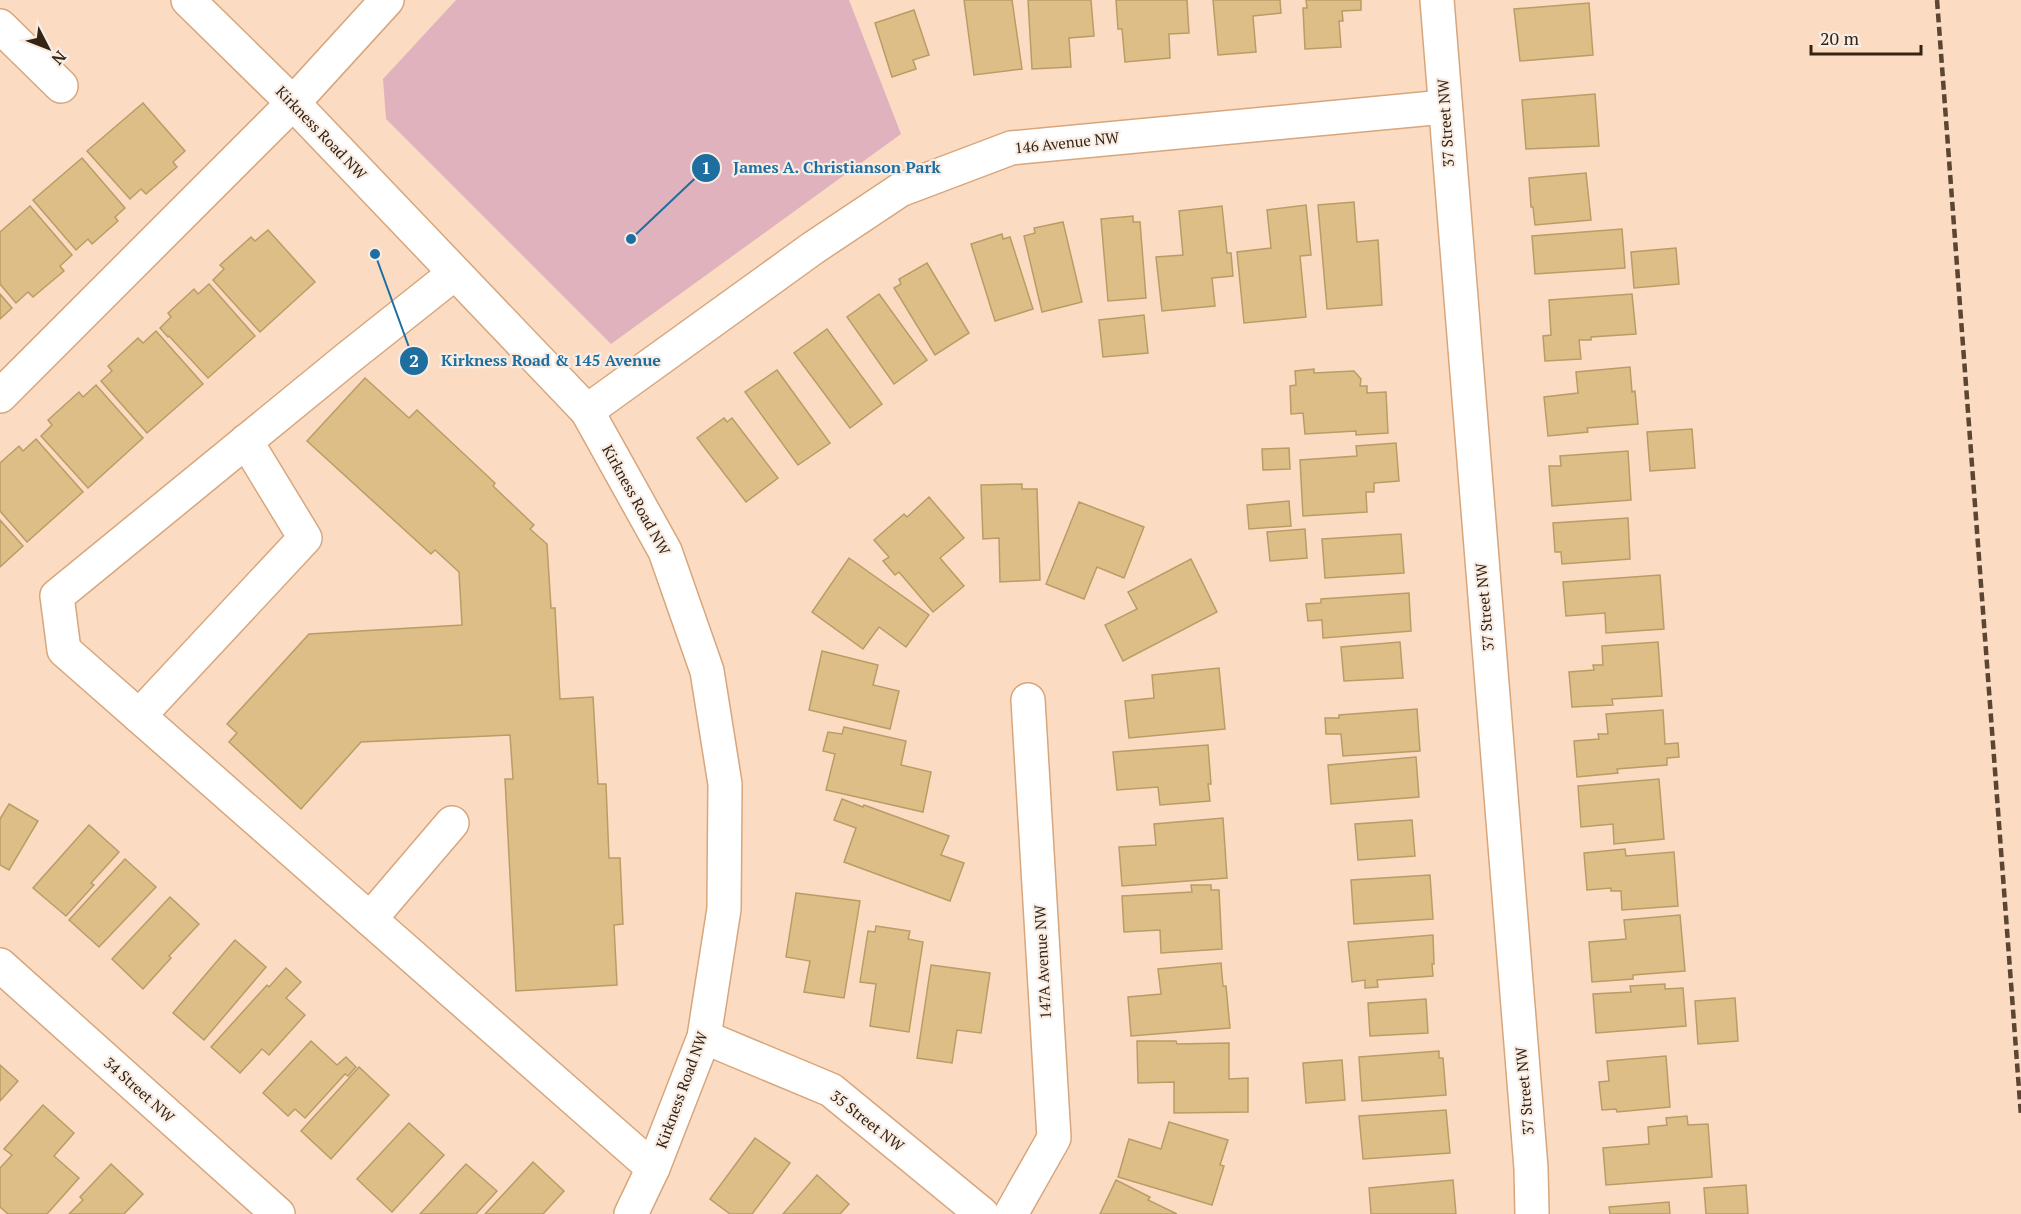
<svg xmlns="http://www.w3.org/2000/svg" width="2021" height="1214" font-family="'PT Serif',serif">
<style>
.green{fill:#dfb2bd}
.building{fill:#ddbe87;stroke:#ba9c66;stroke-width:1.5}
.lines{fill:none;stroke-linecap:round;stroke-linejoin:round}
.minor-casing{stroke:#d7a67c;stroke-width:36}
.minor{stroke:#fff;stroke-width:33}
.rail{stroke:#5b4633;stroke-width:4.5;stroke-dasharray:9 4.5;stroke-linecap:butt}
.labels{text-anchor:middle;stroke-width:4.5;stroke-linejoin:round;paint-order:stroke}
.street-label{font-size:15px;fill:#362312;stroke:#f8ede5}
.leader{fill:none;stroke:#1f6ea0;stroke-width:2}
.callout-dot{fill:#1f6ea0;stroke:#f8ede5;stroke-width:2}
.mark-label{font-size:18px;text-anchor:middle;font-weight:bold;fill:#fff}
.callout-label{font-size:16px;text-anchor:middle;font-weight:bold;fill:#1f6ea0;stroke:#f8ede5;stroke-width:4.5;stroke-linejoin:round;paint-order:stroke}
</style>
<rect width="100%" height="100%" fill="#fbdcc2"/>
<!-- green -->
<path class="green" d="M456 0H849L901 134 611 344 386 119 383 79Z"/>
<!-- building -->
<g class="building">
<path d="M964 0H1012L1022 69 974 75Z"/>
<path d="M1028 0H1091L1094 36 1069 38 1071 67 1032 69Z"/>
<path d="M1116 0H1187L1189 33 1169 34 1170 58 1125 62 1122 29H1118Z"/>
<path d="M1213 0H1280L1281 13 1253 16 1256 52 1218 55Z"/>
<path d="M1306 0H1361V10L1342 11 1343 21H1339L1341 47 1305 49 1303 8H1307Z"/>
<path d="M1589 3 1593 55 1520 61 1514 9Z"/>
<path d="M914 10 929 55 913 60 916 69 892 77 875 23Z"/>
<path d="M1595 94 1599 146 1526 149 1522 100Z"/>
<path d="M143 103 185 151 173 162 177 167 146 194 141 189 130 199 87 151Z"/>
<path d="M82 158 125 208 115 217 118 221 92 244 88 239 76 250 33 200Z"/>
<path d="M1586 173 1591 220 1535 225 1533 207H1531L1529 178Z"/>
<path d="M1354 202 1357 242 1378 240 1382 305 1327 309 1318 205Z"/>
<path d="M1306 205 1311 255 1300 256 1306 317 1244 323 1237 252 1271 248 1267 210Z"/>
<path d="M30 206 72 255 60 266 64 271 33 297 28 292 16 303 0 284V232Z"/>
<path d="M1222 206 1227 253H1231L1233 276 1212 278 1215 306 1162 311 1156 257 1183 255 1179 211Z"/>
<path d="M1133 216V222H1140L1146 298 1108 301 1101 219Z"/>
<path d="M1063 222 1082 302 1042 312 1024 236 1035 233 1034 228Z"/>
<path d="M1622 229 1625 268 1535 274 1532 236Z"/>
<path d="M268 230 315 282 260 332 213 280 224 269 220 265 251 237 255 241Z"/>
<path d="M1002 234 1003 239 1010 237 1033 309 995 321 971 244Z"/>
<path d="M1676 248 1679 284 1634 288 1631 252Z"/>
<path d="M927 263 969 333 935 355 894 288 901 284 899 279Z"/>
<path d="M209 284 255 336 208 378 169 336 168 337 160 328 171 317 168 313 194 289 198 294Z"/>
<path d="M0 294 12 308 0 319Z"/>
<path d="M879 294 927 360 894 384 847 317Z"/>
<path d="M1632 294 1636 334 1591 337V340H1579L1581 359 1545 361 1543 336 1551 335 1549 300Z"/>
<path d="M1144 315 1148 353 1103 357 1099 320Z"/>
<path d="M827 329 882 404 850 428 794 353Z"/>
<path d="M156 331 203 384 147 433 101 381 112 371 108 366 138 338 143 343Z"/>
<path d="M1630 367 1632 392 1635 391 1638 424 1587 428 1588 432 1548 436 1544 397 1578 393 1576 372Z"/>
<path d="M1314 369V373L1354 371 1361 379 1360 386H1367V393L1386 392 1388 433 1356 435V431L1305 434 1303 413 1291 414 1290 386 1296 385 1295 371Z"/>
<path d="M777 370 830 443 798 465 745 392Z"/>
<path d="M365 378 409 418 417 410 495 483 493 486 534 525 530 529 547 544 551 608H555L560 699 593 697 598 784H606L609 858H620L623 924 614 925 617 985 516 991 505 779H513L510 735 361 742 301 809 229 742 237 733 227 724 309 634 462 625 459 572 435 550 431 554 307 441Z"/>
<path d="M96 385 143 438 88 488 41 436 52 425 48 420 79 392 83 397Z"/>
<path d="M724 418 727 422 732 418 778 478 746 502 697 438Z"/>
<path d="M1692 429 1695 468 1650 471 1647 432Z"/>
<path d="M36 439 83 492 27 542 0 511V463L19 446 23 451Z"/>
<path d="M1396 443 1399 481 1374 483V492H1366L1367 512 1303 516 1300 460 1357 456 1356 446Z"/>
<path d="M1289 448 1290 469 1263 470 1262 449Z"/>
<path d="M1628 451 1631 500 1552 506 1549 466H1561L1560 456Z"/>
<path d="M1022 484V489H1037L1040 580 1000 582 999 538 983 539 981 485Z"/>
<path d="M929 497 964 538 940 558 964 586 933 612 899 572 895 575 883 561 889 557 874 540 904 514 907 517Z"/>
<path d="M1289 501 1291 526 1249 529 1247 505Z"/>
<path d="M1079 502 1144 527 1124 578 1097 567 1084 599 1046 584Z"/>
<path d="M1628 518 1630 559 1562 564 1561 552H1555L1553 523Z"/>
<path d="M0 520 23 546 0 567Z"/>
<path d="M1305 529 1307 558 1270 561 1267 532Z"/>
<path d="M1401 534 1404 573 1325 578 1322 539Z"/>
<path d="M849 558 929 615 906 647 879 627 863 649 812 612Z"/>
<path d="M1191 559 1217 612 1123 661 1105 625 1137 609 1128 592Z"/>
<path d="M1660 575 1664 629 1606 633 1605 613 1566 616 1563 582Z"/>
<path d="M1409 593 1411 631 1323 638 1322 620 1308 621 1306 604 1321 603V599Z"/>
<path d="M1400 642 1403 678 1344 681 1341 647Z"/>
<path d="M1658 642 1662 696 1612 699 1613 705 1572 707 1569 672 1594 670 1593 665H1603L1602 646Z"/>
<path d="M822 651 878 665 873 685 899 691 890 729 809 710Z"/>
<path d="M1219 668 1225 729 1129 738 1125 701 1154 698 1152 675Z"/>
<path d="M1417 709 1420 751 1343 756 1341 734H1326L1325 718H1339V715Z"/>
<path d="M1663 710 1665 744 1678 743 1679 757 1667 758V765L1617 769 1618 773 1577 777 1574 741 1599 739 1598 734H1608L1606 714Z"/>
<path d="M844 727 906 741 901 765 931 772 923 812 826 790 835 754 823 751 828 732 842 734Z"/>
<path d="M1208 745 1211 784H1208L1210 801 1160 805 1158 787 1117 790 1113 752Z"/>
<path d="M1416 757 1419 797 1331 804 1328 765Z"/>
<path d="M1659 779 1664 839 1614 844 1613 824 1581 827 1578 786Z"/>
<path d="M842 799 863 807 864 805 949 836 941 855 964 863 950 901 844 862 856 828 834 820Z"/>
<path d="M9 804 38 821 9 870 0 865V819Z"/>
<path d="M1223 818 1227 878 1122 886 1119 847 1156 845 1154 824Z"/>
<path d="M1412 820 1415 856 1358 860 1355 824Z"/>
<path d="M89 825 119 852 91 883 94 885 66 916 33 888Z"/>
<path d="M1625 849 1626 856 1674 852 1678 906 1622 910 1621 891H1611V888L1587 890 1584 853Z"/>
<path d="M125 859 156 887 99 947 69 920Z"/>
<path d="M1430 875 1433 919 1354 924 1351 880Z"/>
<path d="M1191 885H1211V890H1219L1222 949 1161 953 1160 930 1124 932 1122 896 1192 892Z"/>
<path d="M796 893 860 901 844 998 804 992 810 961 786 957Z"/>
<path d="M170 897 199 924 169 956 171 958 143 989 112 959Z"/>
<path d="M1680 915 1685 971 1633 975V979L1592 982 1589 942 1626 939 1624 920Z"/>
<path d="M876 926 910 931 908 939 923 942 909 1032 870 1026 876 984 860 982 868 931 875 932Z"/>
<path d="M1433 935 1434 964H1432L1433 976 1377 980 1378 987 1365 988V980L1352 982 1348 942Z"/>
<path d="M235 940 266 967 204 1040 173 1013Z"/>
<path d="M1221 963 1223 986H1226L1230 1028 1131 1036 1128 997 1161 994 1158 969Z"/>
<path d="M931 965 990 973 981 1033 957 1030 952 1063 917 1058Z"/>
<path d="M286 968 301 982 286 998 305 1015 269 1055 262 1049 240 1073 211 1047 267 985 269 987Z"/>
<path d="M1665 984V989L1683 988 1686 1026 1596 1033 1593 994 1631 992 1630 986Z"/>
<path d="M1735 998 1738 1041 1698 1044 1695 1001Z"/>
<path d="M1426 999 1428 1033 1370 1036 1368 1003Z"/>
<path d="M311 1041 337 1065 346 1057 356 1067 348 1076 345 1074 305 1118 295 1109 288 1116 263 1093Z"/>
<path d="M1137 1041H1176L1177 1044 1229 1043V1079L1248 1078V1112L1174 1113V1082L1138 1083Z"/>
<path d="M1439 1051V1058H1443L1446 1095 1362 1101 1359 1057Z"/>
<path d="M1666 1056 1670 1107 1617 1112 1616 1109 1602 1110 1599 1082 1609 1081 1607 1061Z"/>
<path d="M1342 1060 1345 1100 1306 1103 1303 1063Z"/>
<path d="M0 1065 18 1081 0 1101Z"/>
<path d="M359 1067 389 1095 331 1159 301 1131Z"/>
<path d="M43 1105 74 1133 54 1156 79 1178 47 1214H8L0 1207V1168L12 1155 4 1149Z"/>
<path d="M1446 1110 1450 1153 1363 1159 1359 1116Z"/>
<path d="M1687 1116 1688 1125 1708 1124 1712 1177 1606 1185 1603 1148 1649 1144 1648 1127 1667 1125 1666 1118Z"/>
<path d="M1169 1122 1228 1140 1220 1165 1224 1166 1212 1205 1118 1177 1129 1139 1161 1149Z"/>
<path d="M409 1123 444 1155 392 1212 357 1179Z"/>
<path d="M755 1138 790 1163 752 1214H730L710 1199Z"/>
<path d="M533 1162 564 1191 543 1214H485Z"/>
<path d="M111 1164 143 1194 124 1214H69L83 1200 80 1197Z"/>
<path d="M466 1164 497 1191 476 1214H420Z"/>
<path d="M817 1175 849 1204 840 1214H783Z"/>
<path d="M1116 1180 1150 1197 1148 1200 1177 1214H1100Z"/>
<path d="M1453 1180 1456 1214H1371L1369 1188Z"/>
<path d="M1746 1185 1748 1214H1706L1704 1188Z"/>
<path d="M1669 1202 1670 1214H1610L1609 1207Z"/>
</g>
<g class="lines">
<defs>
<g id="minor">
<path d="M188 0 293 103 587 411 665 551 707 671 725 784 724 909 704 1037 653 1168 631 1214"/>
<path d="M1437 0 1531 1168 1532 1214"/>
<path d="M0 26 61 86"/>
<path d="M455 273 348 358 57 596 64 650 653 1168"/>
<path d="M0 396 293 103 387 0"/>
<path d="M587 411 813 248 900 190 1011 148 1444 107"/>
<path d="M139 716 305 538 246 441"/>
<path d="M370 919 452 823"/>
<path d="M0 965 278 1214"/>
<path d="M704 1037 831 1090 982 1214"/>
<path d="M1011 1214 1054 1138 1028 700"/>
</g>
</defs>
<!-- minor casing -->
<use href="#minor" class="minor-casing"/>
<!-- minor -->
<use href="#minor" class="minor"/>
<!-- rail -->
<path class="rail" d="M1937 0 2021 1116"/>
</g>
<g class="labels">
<!-- street labels -->
<g class="street-label">
<text transform="translate(1446 123) rotate(-94)" y="5">37 Street NW</text>
<text transform="translate(321 133) rotate(46)" y="5">Kirkness Road NW</text>
<text transform="translate(1067 143) rotate(-6)" y="5">146 Avenue NW</text>
<text transform="translate(636 500) rotate(61)" y="5">Kirkness Road NW</text>
<text transform="translate(1485 607) rotate(-95)" y="5">37 Street NW</text>
<text transform="translate(1043 962) rotate(-93)" y="5">147A Avenue NW</text>
<text transform="translate(139 1090) rotate(42)" y="5">34 Street NW</text>
<text transform="translate(682 1090) rotate(-70)" y="5">Kirkness Road NW</text>
<text transform="translate(1525 1091) rotate(-95)" y="5">37 Street NW</text>
<text transform="translate(867 1121) rotate(38)" y="5">35 Street NW</text>
</g>
</g>
<!-- callouts -->
<path class="leader" d="M631 239L706 168M375 254L414 361"/>
<g class="callout-dot">
<circle cx="631" cy="239" r="6"/>
<circle cx="375" cy="254" r="6"/>
<circle cx="706" cy="168" r="15"/>
<circle cx="414" cy="361" r="15"/>
</g>
<g class="mark-label">
<text x="706" y="174">1</text>
<text x="414" y="367">2</text>
</g>
<g class="callout-label">
<text x="837" y="173">James A. Christianson Park</text>
<text x="551" y="366">Kirkness Road &amp; 145 Avenue</text>
</g>
<!-- north arrow -->
<g transform="translate(48 48) rotate(132)" stroke="#f8ede5" stroke-width="4.5" paint-order="stroke">
<path d="M0-4.5L10 22L0 15L-10 22Z" fill="#362312"/>
<text y="-9" font-size="16" font-weight="bold" text-anchor="middle" fill="#362312">N</text>
</g>
<!-- scale -->
<path d="M1811 45v9h110v-9" fill="none" stroke="#362312" stroke-width="3"/>
<text x="1820" y="45" font-size="18" fill="#362312" stroke="#f8ede5" stroke-width="4.5" paint-order="stroke">20 m</text>
</svg>
